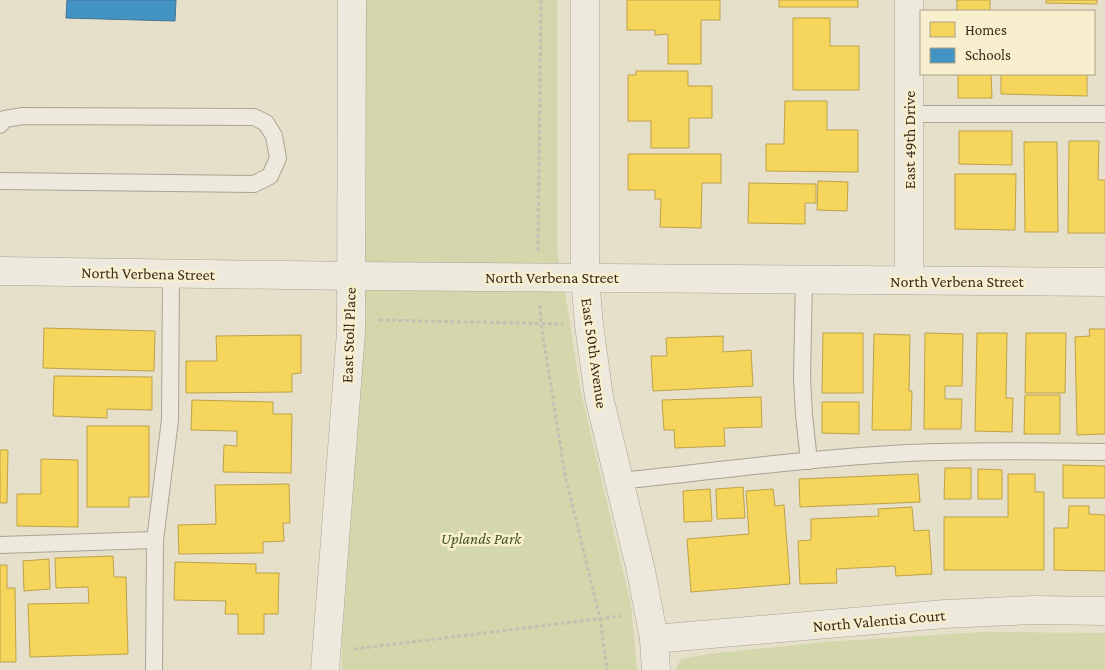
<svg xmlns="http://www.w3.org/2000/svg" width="1105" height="670" font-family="'Crimson Pro',serif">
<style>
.green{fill:#d4d7ab}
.homes{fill:#f6d55c;stroke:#bda249}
.schools{fill:#4393c3;stroke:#407491}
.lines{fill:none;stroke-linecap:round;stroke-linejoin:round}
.service-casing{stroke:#aba394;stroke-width:18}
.minor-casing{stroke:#aba394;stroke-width:29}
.tertiary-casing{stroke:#aba394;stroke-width:29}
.path{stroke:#c5c0b4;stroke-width:3;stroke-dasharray:4 2.5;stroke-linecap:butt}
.service{stroke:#ede9dd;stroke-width:16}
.minor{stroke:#ede9dd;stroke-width:28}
.tertiary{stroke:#ede9dd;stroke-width:28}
.labels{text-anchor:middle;stroke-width:5;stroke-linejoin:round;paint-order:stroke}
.street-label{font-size:16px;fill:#392c1c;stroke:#f8efcf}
.park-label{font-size:16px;font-style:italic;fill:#465721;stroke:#f8efcf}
</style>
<rect width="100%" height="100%" fill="#e6dfca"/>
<!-- green -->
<g class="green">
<path d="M365 0H557V251L568 310 580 388 631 605 637 670H342V640L366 316 364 251Z"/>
<path d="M983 632 1105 633V670H675L681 659 709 654 824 642Z"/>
</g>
<!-- homes -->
<g class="homes">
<path d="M627 0H720V20H701V64H668V34L655 35V30H627Z"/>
<rect x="779" y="0" width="79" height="7"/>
<rect x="957" y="0" width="33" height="11"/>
<path d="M1046 0H1097V4L1046 3Z"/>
<path d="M793 18H830V46H859V90H793Z"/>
<path d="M636 71H688V86H712V118H689V148H651V121H628V75H636Z"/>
<path d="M958 74H991L992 98H958Z"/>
<path d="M1001 74H1087V96L1001 94Z"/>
<path d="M785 101H827V130H858V172L766 171V144H784Z"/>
<path d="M959 131H1012V165L959 164Z"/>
<path d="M1069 141H1099L1098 180H1105V233H1068Z"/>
<path d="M1024 142H1057L1058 232H1025Z"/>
<path d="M628 154H721V183H702L701 228 660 227 661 199H655V190H628Z"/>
<path d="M955 174H1016L1015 230 955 229Z"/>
<path d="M818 181 848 182 847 211 817 210Z"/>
<path d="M749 183 816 184V203H805V224L748 223Z"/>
<path d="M44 328 155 331 154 371 43 368Z"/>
<path d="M1089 329H1105V434L1077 435 1075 337 1090 336Z"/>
<path d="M823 333H863V393H822Z"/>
<path d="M925 333 963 334 962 386H945V399H962L961 429H924Z"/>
<path d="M977 333H1007L1006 398H1013L1012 432 975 431Z"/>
<path d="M1026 333H1066L1065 393H1025Z"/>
<path d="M874 334 910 335 909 391H912L911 430H872Z"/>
<path d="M301 335V373L292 374V392L186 393V361H217L216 336Z"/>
<path d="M723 336V352L751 350 753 386 653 391 651 356H667L666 338Z"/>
<path d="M54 376 152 377V410L107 409V418L53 416Z"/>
<path d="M1025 395H1060V434H1024Z"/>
<path d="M761 397 762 427 724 428 725 446 675 448 674 430H664L662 400Z"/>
<path d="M192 400 273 402V414H292L291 473 223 472 224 445 237 446V431L191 430Z"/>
<path d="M822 402H859V434L822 433Z"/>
<path d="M87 426H149V497H129V507H87Z"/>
<path d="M0 450H8L7 503H0Z"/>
<path d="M41 459 78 460V527L17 526V494H41Z"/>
<path d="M1063 465 1105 466V498H1063Z"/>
<path d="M945 468H971V499H944Z"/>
<path d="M978 469 1002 470V499H978Z"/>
<path d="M918 474 920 502 800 507 799 479Z"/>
<path d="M1008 474H1035V492H1044V570H944V517H1008Z"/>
<path d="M289 484 290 523H283L284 541 263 542V553L179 554 178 525 216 524 215 485Z"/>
<path d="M743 487 745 518 717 519 716 489Z"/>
<path d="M710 489 712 521 684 522 683 491Z"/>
<path d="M773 489 775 506 784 505 790 584 691 592 687 539 749 534 746 491Z"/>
<path d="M1069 506H1089V514L1105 515V571L1054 570V528H1068Z"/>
<path d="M912 507 914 531 929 530 932 574 896 576 895 566 836 569 837 583 800 584 798 541 811 540V519L879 516 878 509Z"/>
<path d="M113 556 114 577H126L128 654 30 657 28 604 89 603 88 587 56 588 55 558Z"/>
<path d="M49 559 50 589 24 591 23 561Z"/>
<path d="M175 562 256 564V573H279L278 614H264V634H238V614H225L226 601 174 600Z"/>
<path d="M0 565H7V588H15L16 662H0Z"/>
</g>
<!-- schools -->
<path class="schools" d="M67 0H176L175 21 66 18Z"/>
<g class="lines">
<defs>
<g id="service">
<path d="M909 114H1105"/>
<path d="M0 125 5 119 23 116 254 117 266 123 274 136 278 158 270 176 254 184 0 181"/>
<path d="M804 279 802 378 804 415 809 461"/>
<path d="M620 481C715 471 811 458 907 453 973 450 1039 451 1105 452"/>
<path d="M0 545 155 540"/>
<path d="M154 670 155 540 170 420 171 274"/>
</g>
<g id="minor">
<path d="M585 0V278L589 325 599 397 641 571 654 639 656 670"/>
<path d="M909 0V280"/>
<path d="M654 639 945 614 1033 610 1105 611"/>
<path d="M325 670 351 332 352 0"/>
</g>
<path id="tertiary" d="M0 271 351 276 1105 282"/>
</defs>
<!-- service casing -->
<use href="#service" class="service-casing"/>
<!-- minor casing -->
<use href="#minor" class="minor-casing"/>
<!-- tertiary casing -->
<use href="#tertiary" class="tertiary-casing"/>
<!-- path -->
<g class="path">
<path d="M538 251 541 0"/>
<path d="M540 305 541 323 565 475 600 618 607 670"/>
<path d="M379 320 563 324"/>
<path d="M354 649 621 616"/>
</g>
<!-- service -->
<use href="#service" class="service"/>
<!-- minor -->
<use href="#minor" class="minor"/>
<!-- tertiary -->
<use href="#tertiary" class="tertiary"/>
</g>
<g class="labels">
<!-- street labels -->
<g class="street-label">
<text transform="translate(909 140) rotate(-90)" y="6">East 49th Drive</text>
<text transform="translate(148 273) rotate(1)" y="6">North Verbena Street</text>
<text x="552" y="283">North Verbena Street</text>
<text x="957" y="287">North Verbena Street</text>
<text transform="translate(348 335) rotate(-88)" y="6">East Stoll Place</text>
<text transform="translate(595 353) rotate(82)" y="6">East 50th Avenue</text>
<text transform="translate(879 620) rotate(-5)" y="6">North Valentia Court</text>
</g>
<!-- park labels -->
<g class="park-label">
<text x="481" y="544">Uplands Park</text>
</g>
</g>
<!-- legend -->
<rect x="920" y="10" width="175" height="65" fill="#f8efcf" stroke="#aca187"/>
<rect x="930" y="22" width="25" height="15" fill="#f6d55c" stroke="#aca187"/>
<text x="965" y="35" font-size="15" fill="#392c1c">Homes</text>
<rect x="930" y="48" width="25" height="15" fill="#4393c3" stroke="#aca187"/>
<text x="965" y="60" font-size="15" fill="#392c1c">Schools</text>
</svg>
